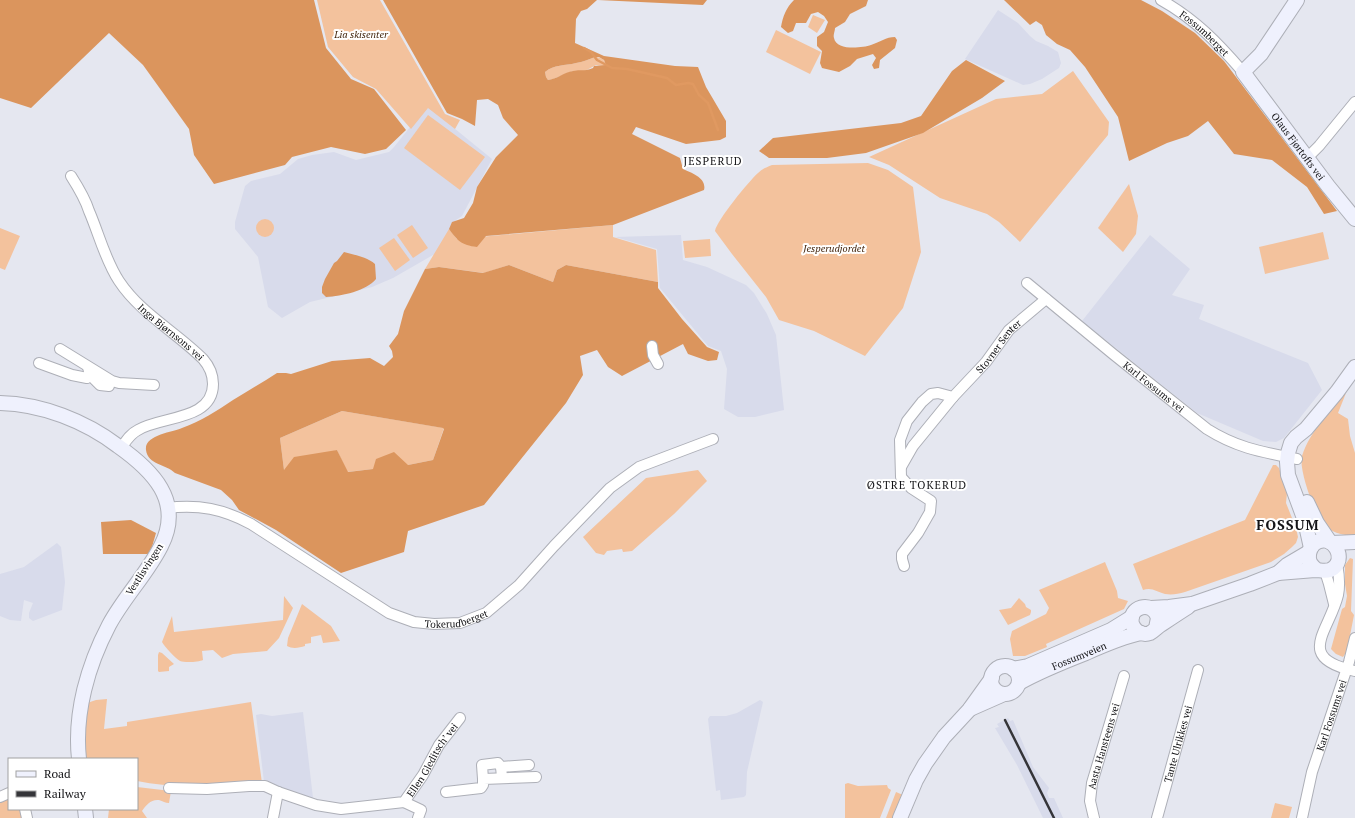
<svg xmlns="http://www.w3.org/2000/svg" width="1355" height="818" font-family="'PT Serif',serif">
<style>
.built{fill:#d8dbeb}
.green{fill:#f3c29d}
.forest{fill:#db955d;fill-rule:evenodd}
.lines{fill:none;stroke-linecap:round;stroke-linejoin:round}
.stream{stroke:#e09961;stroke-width:2.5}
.street-casing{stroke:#adafb7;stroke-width:12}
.secondary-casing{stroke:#adafb7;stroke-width:16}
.street{stroke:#fff;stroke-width:10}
.secondary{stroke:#eff1fd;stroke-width:14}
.rail{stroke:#353539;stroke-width:2.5}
.labels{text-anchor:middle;stroke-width:4;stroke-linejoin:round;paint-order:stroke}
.park-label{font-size:10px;font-style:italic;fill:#44270f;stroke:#fff}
.street-label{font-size:10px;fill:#131316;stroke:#fff}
.neighbourhood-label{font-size:11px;letter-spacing:1px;fill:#131316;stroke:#fff}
.district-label{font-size:14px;font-weight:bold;letter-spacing:1px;fill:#131316;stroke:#fff}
</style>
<rect width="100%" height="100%" fill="#e5e7f0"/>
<!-- built -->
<g class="built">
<path d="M998 10 1018 23 1030 36 1036 41 1048 46 1058 52 1061 63 1059 68 1042 79 1030 84 1023 85 965 59Z"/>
<path d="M427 106 492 159 462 216 456 220 453 224 449 251 433 255 393 278 372 287 310 302 282 318 268 307 258 257 235 229V222L245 186 251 181 280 174 298 159 312 155 334 152 356 160 389 152 394 147Z"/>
<path d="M681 235 683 260 707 267 746 285 754 293 767 314 776 335 784 410 755 417H738L724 409 727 369 721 351 708 346 660 288 657 249 615 237Z"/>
<path d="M1150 235 1190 269 1172 295 1204 305 1199 319 1308 363 1322 390 1284 438 1276 442 1263 441 1197 413 1082 321Z"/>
<path d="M57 543 61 547 65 582 62 610 33 621 29 618V613L33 603 24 600 21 621 10 620 0 616V574L24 567Z"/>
<path d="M760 700 763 702 747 772 746 795 744 797 721 800 720 790 716 791 708 719 710 716H726L737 713Z"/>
<path d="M303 712 313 798 264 782 256 715 261 714 272 716Z"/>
<path d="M1008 718 1010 721 1013 720 1033 767 1049 788 1047 793 1049 798H1054L1063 818H1043L1017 765 995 728 999 727 997 724Z"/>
</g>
<!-- green -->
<g class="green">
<path d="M317 0H380L445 114 460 120 455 129 428 108 411 129 376 89 353 77 328 47Z"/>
<path d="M813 15 825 20 817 33 808 27Z"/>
<path d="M776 30 821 52 810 74 766 52Z"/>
<path d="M595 57C600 57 605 59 606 65L604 66 596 65 585 71H573L553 79 548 80 546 77 545 72C554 64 565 66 576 63 583 62 589 59 595 57Z"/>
<path d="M1073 71 1109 122 1108 135 1020 242 999 222 987 214 940 198 889 165 869 157 996 99 1042 94Z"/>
<path d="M428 115 485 157 460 190 404 148Z"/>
<path d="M868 163 888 170 913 187 921 252 903 308 865 356 814 331 779 320 766 297 732 254 715 231C717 220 749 181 758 173 762 169 767 167 772 165Z"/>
<path d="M1129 184 1138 216 1136 234 1123 252 1098 228Z"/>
<circle cx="265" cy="228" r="9"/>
<path d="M412 225 428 248 413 258 397 235Z"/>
<path d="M613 225V237L656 250 658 282 566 265 557 270 553 282 509 265 484 273 439 267 425 269 449 229 457 239Z"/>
<path d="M0 228 20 236 5 270 0 268Z"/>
<path d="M1323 232 1329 259 1265 274 1259 247Z"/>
<path d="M394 238 410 260 395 271 379 248Z"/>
<path d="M710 239 711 256 685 258 683 241Z"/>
<path d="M1346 393 1338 413 1348 419 1350 436 1355 453V536C1343 535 1336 534 1326 527 1316 519 1298 469 1302 456 1310 431 1330 412 1346 393Z"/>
<path d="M342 411 444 428 433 460 408 465 347 472 337 450 284 470 280 438Z"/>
<path d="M1273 465H1276L1279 468 1287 493 1286 503 1296 528 1298 537 1296 543 1292 547 1284 554 1271 562 1185 592C1178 594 1172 595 1165 594 1157 592 1152 587 1143 590L1133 564 1245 520Z"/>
<path d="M698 470 707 481 674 514 632 551 623 552 622 549 607 551 604 555 596 553 583 537 646 478Z"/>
<path d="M1350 558 1353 559 1351 611 1354 615 1347 651 1343 657 1336 654 1331 649 1342 609 1345 607 1347 596 1345 584V565Z"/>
<path d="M1105 562 1117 591 1118 598 1128 601 1124 609 1046 644 1047 647 1025 656H1013L1010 639 1012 631 1046 614 1049 608 1039 590Z"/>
<path d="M284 596 293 608 279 638 267 651 233 654 222 658 213 650 202 651 203 660C199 662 185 663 180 661 175 658 165 647 162 642L172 616 174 632 283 620Z"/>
<path d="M1019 598 1025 604 1026 607 1031 610V612L1030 615 1008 625 999 610 1011 608Z"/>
<path d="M302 604 331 626 340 641 323 643 321 635 311 637V643L305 644V646C299 648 292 649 287 646L288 638Z"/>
<path d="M159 652 162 653 174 664 169 667V671L159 672 158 671V655Z"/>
<path d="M107 699 104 729 127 726V722L251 702 262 783C221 784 177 790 137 781V759H85L83 752 87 703 96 700Z"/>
<path d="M848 783 858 786 887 785 888 788 891 790 880 818H845V784Z"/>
<path d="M137 787 171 791 169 803C165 803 163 801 159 800 151 799 146 805 142 811L147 818H108L109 809H137Z"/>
<path d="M896 792 903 795 895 818H886Z"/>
<path d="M9 798V809H23L24 818H0V799Z"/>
<path d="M1275 803 1292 807 1289 818H1271Z"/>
</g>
<!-- forest -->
<g class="forest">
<path d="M0 0H314L326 48 351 79 374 89 406 130 386 149 365 154 331 147 292 157 285 165 214 184 194 155 189 129 143 65 109 33 31 108 0 98Z"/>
<path d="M383 0H597L587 9 581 11 576 19 575 43 604 56 675 66 698 67 706 87 726 121V137L720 140 686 144 636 127 632 134 680 158 683 169C692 173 707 178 704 190L613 225 486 236 477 247C461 245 458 241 449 229L452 222 464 218 473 203 477 187 496 157 518 135 503 118 498 105 488 99 477 100 475 126 462 119 447 113ZM595 57H599L604 60 606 65 594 66 593 68C583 72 581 69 573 71 564 72 558 79 548 80L546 77 545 72C554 64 565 66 576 63 583 62 589 59 595 57Z"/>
<path d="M598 0H707L703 5Z"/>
<path d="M794 0H868L866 6 850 14 845 22 835 28C835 31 833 35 834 38 836 51 862 48 871 45 880 42 886 37 895 37L897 40 895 48 880 60 879 68 874 69 872 65 876 58 873 54 857 59 850 66 839 72 822 68 820 63 822 51 817 46V37L824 32 828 22 824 16 818 12 811 14 806 23H796L793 31 788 33 781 27C783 16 786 8 794 0Z"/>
<path d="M1004 0H1141L1162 11 1195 33 1224 61 1337 211 1324 214 1307 187 1272 160 1234 154 1208 121 1188 136 1167 143 1129 161 1118 117 1085 67 1070 50 1057 44 1046 35 1042 25 1036 21 1030 25Z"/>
<path d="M966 60 1005 81 982 98 923 133 866 153 827 158H769L759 151 773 138 901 123 921 116 952 71Z"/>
<path d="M344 252C355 255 367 257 375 264L376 279C366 291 342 296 326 297L322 293V287L325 279 334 263 337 261Z"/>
<path d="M509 265 553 282 557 270 566 265 658 282V288L682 319 707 347 719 352 717 360 708 361 688 354 683 344 622 376 608 367 597 350 580 356 583 375 566 403 484 505 408 531 404 552 341 573 276 530 239 510 232 500 221 490 175 473C166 464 148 465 146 450 144 435 173 432 182 428 201 421 217 411 233 400 248 391 263 382 277 373H286L291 374 332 361 370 358 384 366 393 357 392 351 389 346 398 334 404 311 425 269 439 267 483 273ZM342 411 443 428 444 429 433 460 408 465 394 452 376 459 373 469 348 472 337 450 294 457 284 470 280 438Z"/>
<path d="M131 520 156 533 150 554H103L101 522Z"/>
</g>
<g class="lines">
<!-- stream -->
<path class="stream" d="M584 48 591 52 597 60 612 68 627 69 667 78 676 85 688 83 693 84 699 95 708 103 718 130"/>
<defs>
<g id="street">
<path id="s1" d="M1161 0C1195 19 1218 43 1243 72"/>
<path d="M1307 158 1319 146 1355 102"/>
<path id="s2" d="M71 176C78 187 85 198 89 211 99 234 105 260 119 281 140 313 176 332 203 359 210 367 213 374 213 384 213 421 160 416 138 430 130 434 126 441 121 448"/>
<path id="s3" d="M1027 283 1113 354 1207 429C1237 448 1262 452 1297 459"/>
<path d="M652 346 653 355 658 364"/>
<path d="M60 349 112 381 119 383 154 385"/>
<path d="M39 363 72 375 87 378 90 376 88 367"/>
<path d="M90 376 93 378 100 385 109 386"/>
<path d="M901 467 913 446 953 397"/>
<path id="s4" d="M167 508C199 504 223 509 251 524L389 613 414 622 434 624 460 623 486 613 519 585 554 546 610 488 639 467 713 439"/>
<path d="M1337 564C1339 574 1340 585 1338 595 1329 632 1294 658 1355 671"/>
<path id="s5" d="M904 566 902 559V554L918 533 930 512 931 501 911 488 901 477 900 440 907 421 922 402 931 394 938 393 953 397 986 362 1009 330 1046 299"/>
<path d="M1325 571 1329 584 1334 604"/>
<path d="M501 767 529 765"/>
<path d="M483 779 482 765 498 763 501 767 502 777"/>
<path id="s6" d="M169 788 207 789 249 786H265L278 792 316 805 341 809 404 802 423 775 439 745 460 718"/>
<path d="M446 792 481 788 483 785V779L536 777"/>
<path d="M0 797 9 793"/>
<path d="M404 802 421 810 418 818"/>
<path d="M25 809 27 818"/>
<path d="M273 818 278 792"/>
<path id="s7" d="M1094 818 1090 801 1092 783 1124 676"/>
<path id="s8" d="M1157 818 1198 670"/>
<path id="s9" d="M1302 818 1312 772 1349 662 1355 638"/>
</g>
<g id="secondary">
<path id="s10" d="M1297 0 1261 54 1243 72 1328 186 1355 219"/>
<path d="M0 403C42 404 85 421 118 446 152 470 184 501 161 546 147 574 124 597 109 625 88 665 74 713 79 759"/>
<path d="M1307 502 1317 523 1330 542"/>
<path d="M1332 543 1355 542"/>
<path d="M1311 548 1305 521 1288 475 1287 462 1288 453 1291 443 1296 437 1306 429 1337 392 1355 367"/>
<path d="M1278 573C1290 572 1302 571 1315 570 1320 570 1324 572 1330 570 1350 561 1332 530 1314 544 1311 547 1309 551 1309 555 1308 562 1312 566 1317 570"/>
<path d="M1151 608 1169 607 1192 604 1250 584 1278 573 1287 565 1309 552"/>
<path d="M1156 628 1158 618C1153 599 1127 607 1132 624 1135 631 1142 636 1150 633 1154 631 1158 626 1162 624 1171 618 1180 612 1188 607"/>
<circle cx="1005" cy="680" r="14"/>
<path d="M1013 669 1028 666 1111 630 1132 617"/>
<path id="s11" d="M1019 683C1040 671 1063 662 1086 653 1104 645 1122 637 1141 633"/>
<path d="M970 709 1004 694"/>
<path d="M85 809 86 818"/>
<path d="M900 818 916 780 925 764 944 737 969 710 992 678"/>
</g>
</defs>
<!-- street casing -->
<use href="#street" class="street-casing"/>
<!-- secondary casing -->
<use href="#secondary" class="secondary-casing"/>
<!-- street -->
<use href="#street" class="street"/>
<!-- secondary -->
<use href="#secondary" class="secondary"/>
<!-- rail -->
<path class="rail" d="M1005 720 1054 818"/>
</g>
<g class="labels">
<!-- park labels -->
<g class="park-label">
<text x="361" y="38">Lia skisenter</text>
<text x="834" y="252">Jesperudjordet</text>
</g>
<!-- street labels -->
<g class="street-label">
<text dy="4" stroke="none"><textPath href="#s1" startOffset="55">Fossumberget</textPath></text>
<text dy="4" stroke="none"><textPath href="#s10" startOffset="183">Olaus Fjørtofts vei</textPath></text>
<text dy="4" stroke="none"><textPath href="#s2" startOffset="189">Inga Bjørnsons vei</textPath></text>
<text dy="4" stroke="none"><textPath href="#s5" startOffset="297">Stovner Senter</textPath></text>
<text dy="4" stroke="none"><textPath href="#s3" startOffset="164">Karl Fossums vei</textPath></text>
<text transform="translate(144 569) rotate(-57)" y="4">Vestlisvingen</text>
<text dy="4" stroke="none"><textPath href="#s4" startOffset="321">Tokerudberget</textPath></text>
<text dy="4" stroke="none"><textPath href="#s11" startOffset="66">Fossumveien</textPath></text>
<text dy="4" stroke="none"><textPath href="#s9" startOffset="107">Karl Fossums vei</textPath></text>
<text dy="4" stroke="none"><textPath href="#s8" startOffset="77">Tante Ulrikkes vei</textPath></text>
<text dy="4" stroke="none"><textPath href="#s7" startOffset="74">Aasta Hansteens vei</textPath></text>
<text dy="4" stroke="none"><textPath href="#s6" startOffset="290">Ellen Gleditsch’ vei</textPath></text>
</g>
<!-- neighbourhood labels -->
<g class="neighbourhood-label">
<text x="713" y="165">JESPERUD</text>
<text x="917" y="489">ØSTRE TOKERUD</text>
</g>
<!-- district labels -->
<g class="district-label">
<text x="1288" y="530">FOSSUM</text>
</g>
</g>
<!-- legend -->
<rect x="8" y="758" width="130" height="52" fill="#ffffff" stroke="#a1a1a2"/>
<rect x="16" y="771" width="20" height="6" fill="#eff1fd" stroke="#a1a1a2"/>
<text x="44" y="778" font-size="12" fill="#131316">Road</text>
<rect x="16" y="791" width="20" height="6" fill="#353539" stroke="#a1a1a2"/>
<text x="44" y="798" font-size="12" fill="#131316">Railway</text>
</svg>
